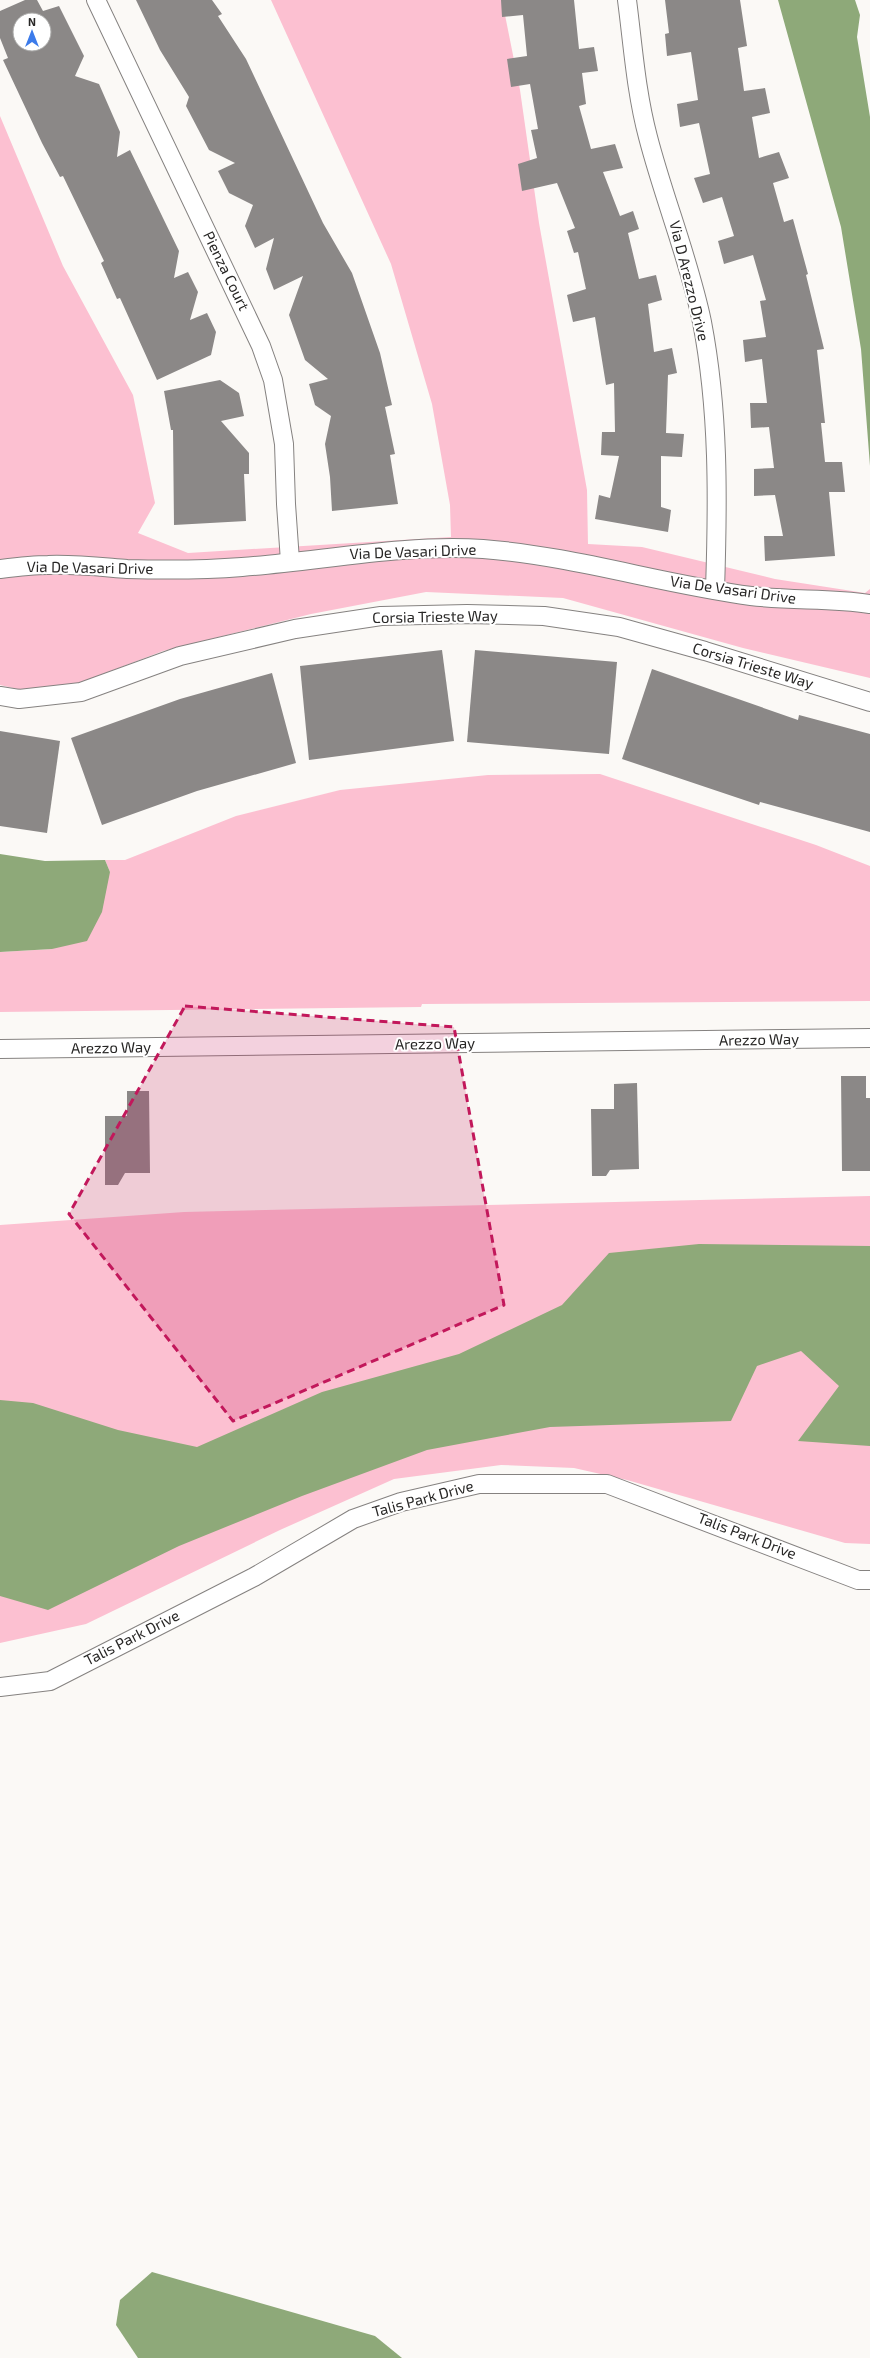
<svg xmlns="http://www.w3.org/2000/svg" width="870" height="2358" font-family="'Exo 2',sans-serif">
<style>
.green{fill:#fcc0d1}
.water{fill:#8ea979}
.building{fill:#8b8887;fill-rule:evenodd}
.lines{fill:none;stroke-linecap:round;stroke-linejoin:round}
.minor-casing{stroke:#858280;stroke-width:20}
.minor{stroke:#fff;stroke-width:18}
.marked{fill:#c2185b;fill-opacity:0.2;stroke:#c2185b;stroke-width:3;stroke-dasharray:8 5;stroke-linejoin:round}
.labels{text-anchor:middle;stroke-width:4;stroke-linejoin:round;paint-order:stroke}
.street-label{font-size:15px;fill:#282726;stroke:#fff}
</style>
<rect width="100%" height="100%" fill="#fbf9f6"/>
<!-- green -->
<g class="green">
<path d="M271 0H502L520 90 539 223 587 490 588 544 642 547 775 579 865 593 870 589V678L743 648 563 598 426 592 311 614 163 651 77 684 26 691 0 685V116L63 266 133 395 155 503 138 533 188 553 451 537 450 505 432 404 391 264Z"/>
<path d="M600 774 816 845 870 866V1001L422 1004 421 1007 0 1012V952L52 949 110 872 105 860H125L236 816 340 790 488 775Z"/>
<path d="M870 1196V1544L845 1543 627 1480 574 1468 501 1465 394 1479 280 1530 86 1624 0 1643V1225L184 1212Z"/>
</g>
<!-- water -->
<g class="water">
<path d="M778 0H855L860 15 857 37 870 117V466L861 349 841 227Z"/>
<path d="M0 854 45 861 105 860 110 872 102 912 87 941 52 949 0 952Z"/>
<path d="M699 1244 870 1246V1446L798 1441 839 1386 801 1351 757 1366 731 1421 550 1427 427 1450 302 1496 179 1546 48 1610 0 1596V1400L33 1403 118 1430 197 1447 322 1392 459 1354 562 1305 609 1253Z"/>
<path d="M152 2272 375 2336 402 2358H138L116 2325 120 2300Z"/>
</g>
<!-- building -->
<g class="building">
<path d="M25 0H37L43 11 59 6 84 56 75 76 99 84 120 132 117 157 130 150 179 251 174 278 188 272 198 292 190 320 207 313 216 332 211 355 157 380 120 298 117 299 101 263 104 261 63 176 60 177 42 143 3 60 8 58 0 38V11ZM20 20H44V44H20Z"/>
<path d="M136 0H212L222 14 218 16 246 59 323 223 352 273 380 353 392 405 385 407 395 454 390 455 398 504 332 511 330 477 325 444 331 416 315 405 309 384 328 379 305 360 289 315 303 276 274 290 266 269 274 238 255 248 245 226 253 205 229 193 218 171 235 163 209 150 186 106 189 97 160 50Z"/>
<path d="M501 0H574L579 49 594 47 598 71 582 73 586 104 579 106 591 149 615 144 623 168 603 172 620 216 633 211 639 229 628 233 639 279 656 275 662 300 648 304 654 352 672 348 677 373 668 375 666 433 684 434 682 457 661 456V507L671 510 668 532 595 519 599 495 610 498 619 456 601 455 602 432H615L614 383 606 385 595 317 573 322 567 295 586 289 578 252 574 253 567 231 575 228 557 183 522 191 518 164 537 158 531 130 538 129 530 84 511 87 507 59 527 56 523 15 502 17Z"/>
<path d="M665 0H740L747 46 738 48 744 91 765 88 770 113 752 117 759 158 779 152 789 178 773 183 784 222 793 219 808 274 806 275 824 349 817 350 825 423H821L825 462H842L845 492H829L835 556 765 561 764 536H783L775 495 754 496V469L774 468 769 427 751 428 750 403H767L762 359 745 362 743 340 766 337 760 301 766 300 753 255 724 264 718 241 734 236 722 197 703 203 694 178 710 174 699 123 680 127 677 104 698 100 691 52 667 56 665 34 669 33Z"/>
<path d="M220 380 239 393 244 416 221 421 249 453V474H244L246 521 174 525 173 430H171L164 391Z"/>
<path d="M442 650 454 741 309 760 300 666Z"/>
<path d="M475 650 617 662 609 754 467 742Z"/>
<path d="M652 669 798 720 799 715 870 734V832L760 802 759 805 622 759Z"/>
<path d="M272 673 296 763 197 791 102 825 71 738 180 699Z"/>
<path d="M0 731 60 741 47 833 0 826Z"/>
<path d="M841 1076H866V1098H870V1171H842Z"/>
<path d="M637 1083 639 1169 610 1170 606 1176H592L591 1109H614V1084Z"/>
<path d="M127 1091H149L150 1173H125L118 1185H105V1116H127Z"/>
</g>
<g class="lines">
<defs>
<g id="minor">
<path d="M96 0 261 346 273 380 284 444 286 504 290 561"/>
<path d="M627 0C633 46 636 92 648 137 664 199 689 259 702 322 719 411 718 500 715 590"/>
<path d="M0 569C16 567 32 565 48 565 75 564 101 567 127 569 165 570 204 570 242 567 322 561 402 544 483 549 574 556 661 584 751 596 791 601 831 598 870 604"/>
<path d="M0 696 19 699 81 692 180 656 295 629 381 616 467 614 544 616 619 627 705 651 870 702"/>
<path d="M0 1049 870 1038"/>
<path d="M0 1687 50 1681 254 1577 353 1519 401 1502 479 1484H607L858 1580H870"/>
</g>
</defs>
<!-- minor casing -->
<use href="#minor" class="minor-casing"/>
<!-- minor -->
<use href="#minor" class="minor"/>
</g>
<!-- marked area -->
<path class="marked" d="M185 1006 454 1027 504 1305 233 1421 69 1214Z"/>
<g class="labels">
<!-- street labels -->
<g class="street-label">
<text transform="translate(226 271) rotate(64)" y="5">Pienza Court</text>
<text transform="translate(689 281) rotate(76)" y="5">Via D Arezzo Drive</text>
<text transform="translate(413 552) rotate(-2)" y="5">Via De Vasari Drive</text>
<text transform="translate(90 568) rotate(1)" y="5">Via De Vasari Drive</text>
<text transform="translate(733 590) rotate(8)" y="5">Via De Vasari Drive</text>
<text transform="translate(435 617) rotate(-1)" y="5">Corsia Trieste Way</text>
<text transform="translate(753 666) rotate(17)" y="5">Corsia Trieste Way</text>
<text transform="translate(759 1040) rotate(-1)" y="5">Arezzo Way</text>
<text transform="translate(435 1044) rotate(-1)" y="5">Arezzo Way</text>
<text transform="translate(111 1048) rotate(-1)" y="5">Arezzo Way</text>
<text transform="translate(423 1499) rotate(-15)" y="5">Talis Park Drive</text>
<text transform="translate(747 1536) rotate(21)" y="5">Talis Park Drive</text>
<text transform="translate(132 1638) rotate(-27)" y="5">Talis Park Drive</text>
</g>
</g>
<!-- north arrow -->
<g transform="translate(32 32)"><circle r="19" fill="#ffffff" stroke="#a9a9a8"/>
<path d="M0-3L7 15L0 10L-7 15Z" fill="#3c7bea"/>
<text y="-6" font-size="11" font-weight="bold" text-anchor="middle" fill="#282726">N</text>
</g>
</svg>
